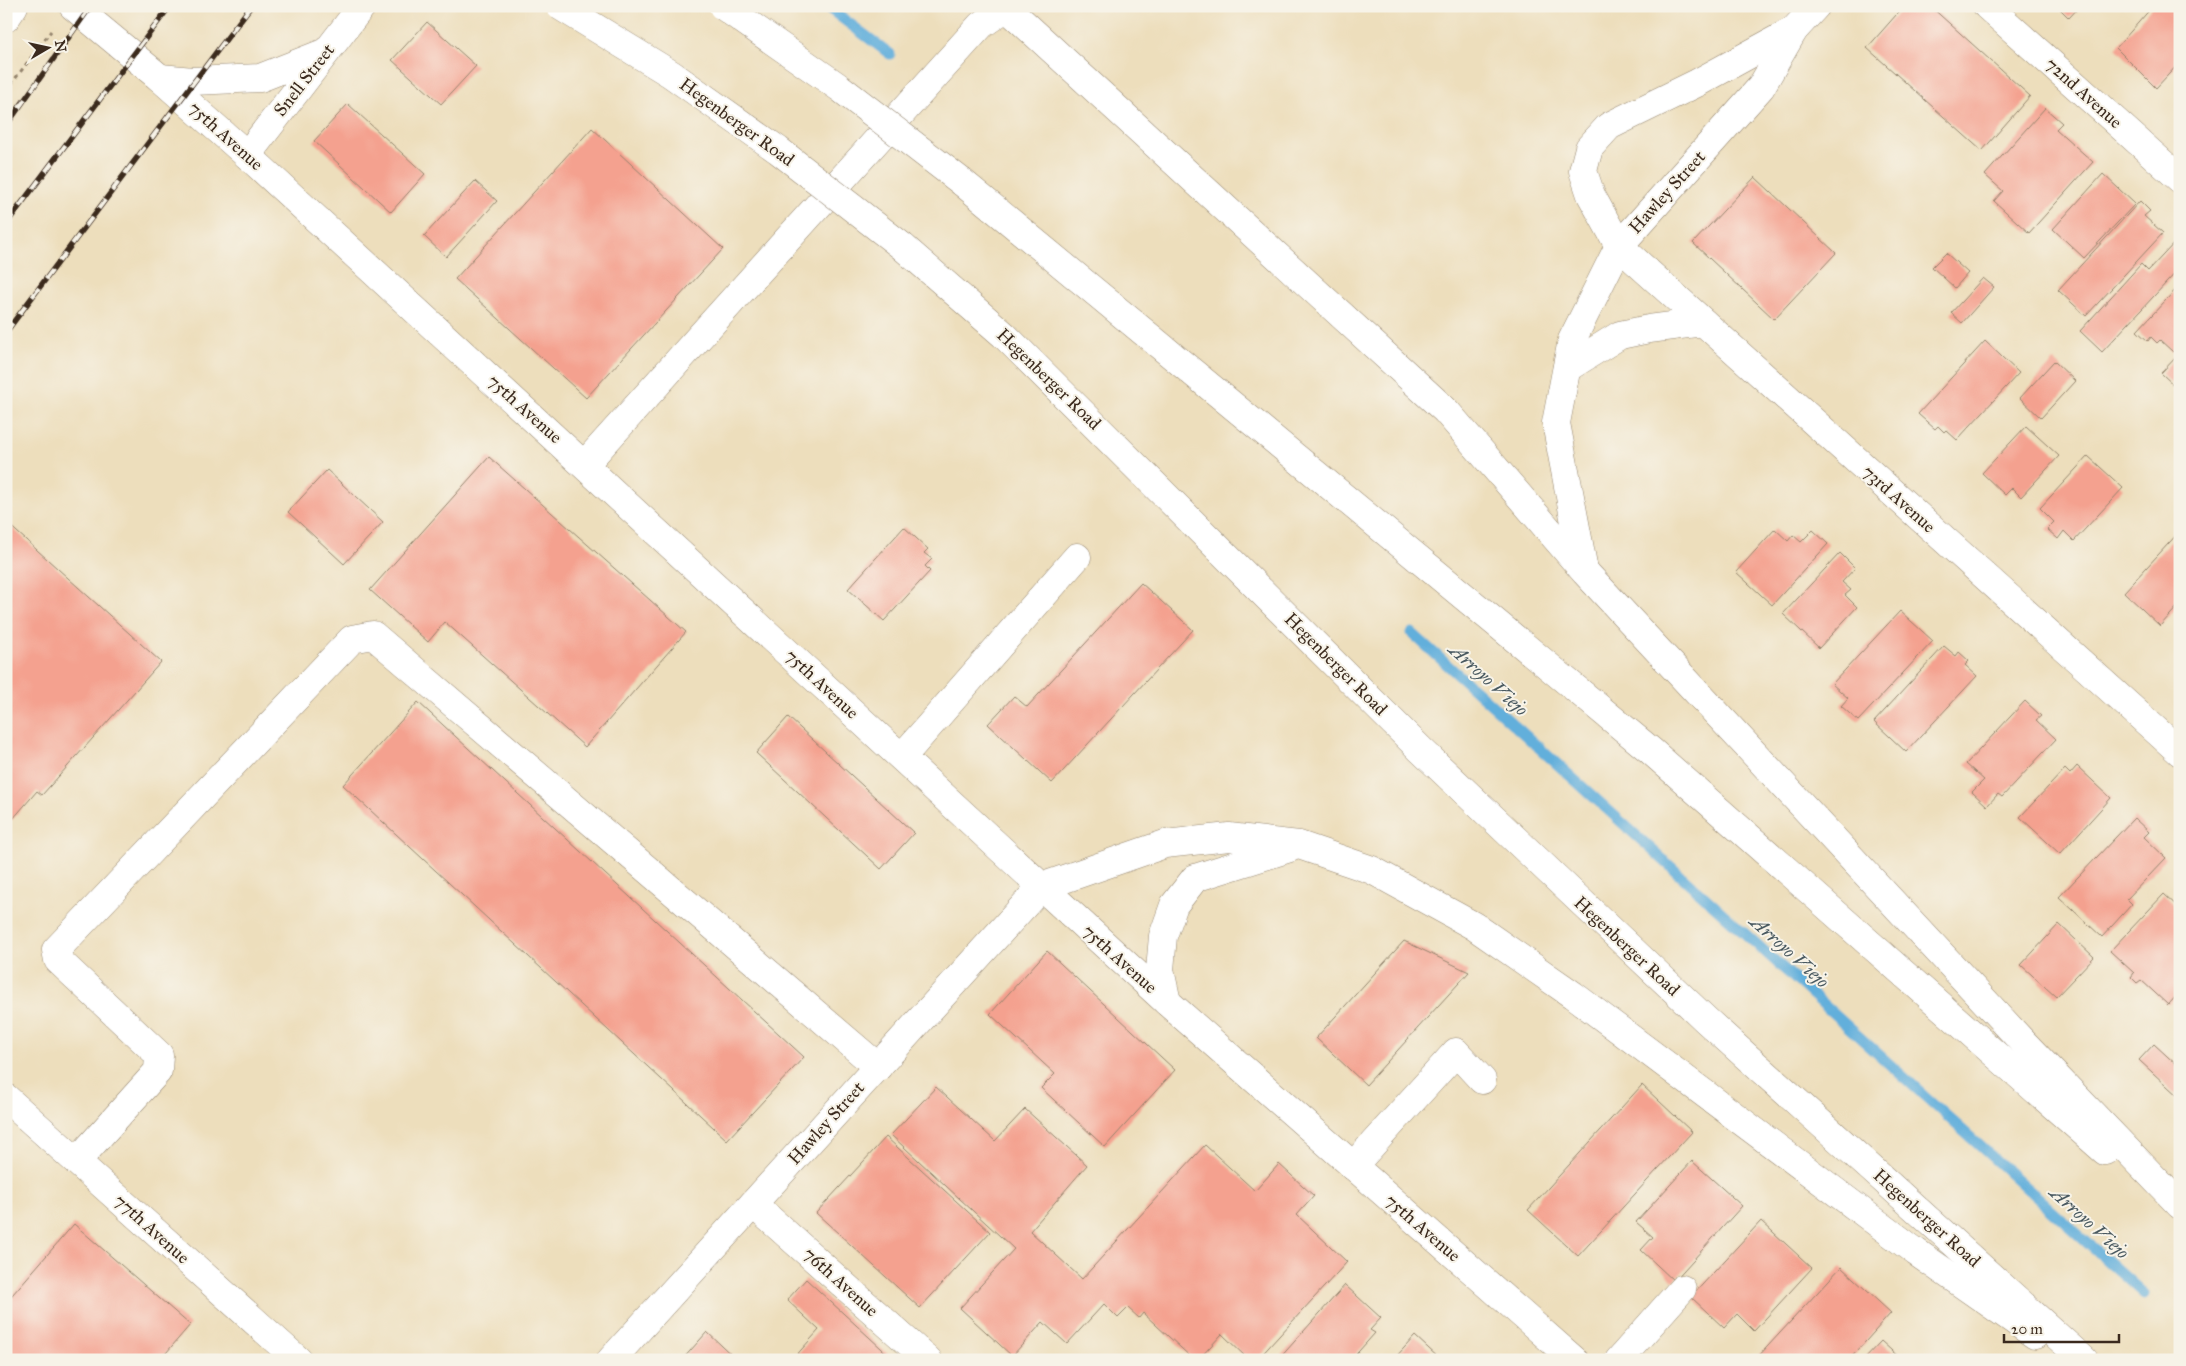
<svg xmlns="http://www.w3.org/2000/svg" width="2186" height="1366" font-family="'IM FELL Great Primer',serif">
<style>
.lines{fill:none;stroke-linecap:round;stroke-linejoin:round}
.stream{stroke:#62afdb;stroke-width:11}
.building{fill:#f4a18f}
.minor-casing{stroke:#94846d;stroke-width:29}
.major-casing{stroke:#94846d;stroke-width:29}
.path{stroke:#94846d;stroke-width:3;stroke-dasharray:4 4;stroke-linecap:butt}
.minor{stroke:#fff;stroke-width:28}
.major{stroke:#fff;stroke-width:28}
.rail-casing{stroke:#3b2a1e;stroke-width:5.5}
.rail{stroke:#f7f3e8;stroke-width:4;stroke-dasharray:11;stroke-linecap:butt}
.major-bridge-casing{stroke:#94846d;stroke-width:29;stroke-linecap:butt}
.major-bridge{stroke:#fff;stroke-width:28}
.labels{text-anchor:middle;stroke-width:4;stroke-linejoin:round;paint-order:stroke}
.street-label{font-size:18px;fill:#3b2a1e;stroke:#f7f3e8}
.water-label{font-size:19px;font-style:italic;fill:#495960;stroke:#f7f3e8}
</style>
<rect width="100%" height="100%" fill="#f7f3e8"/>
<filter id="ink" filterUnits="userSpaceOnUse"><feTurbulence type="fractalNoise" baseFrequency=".02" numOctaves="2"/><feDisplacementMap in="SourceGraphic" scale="10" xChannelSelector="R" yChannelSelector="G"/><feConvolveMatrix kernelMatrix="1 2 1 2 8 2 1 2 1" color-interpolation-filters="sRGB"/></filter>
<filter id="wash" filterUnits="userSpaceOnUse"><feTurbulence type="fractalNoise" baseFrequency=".0096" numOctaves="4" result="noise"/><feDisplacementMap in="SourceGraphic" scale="20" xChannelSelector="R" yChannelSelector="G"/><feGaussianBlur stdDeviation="1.12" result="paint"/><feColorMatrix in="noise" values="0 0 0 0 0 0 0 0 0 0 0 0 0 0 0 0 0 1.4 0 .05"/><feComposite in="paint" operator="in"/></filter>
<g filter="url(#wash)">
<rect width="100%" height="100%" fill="#eddebc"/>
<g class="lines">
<!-- stream -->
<g class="stream">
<path d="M826 6 890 54"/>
<path d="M1412 633 2144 1294"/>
</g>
</g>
<g id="blocks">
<!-- building -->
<g class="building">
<path d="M1904 6H1930L2030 96 1982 151 1867 48Z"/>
<path d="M2057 6H2080L2069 18Z"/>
<path d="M2153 6 2180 7V44L2177 47 2180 49V62L2156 88 2116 48Z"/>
<path d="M427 22 476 66 441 104 392 60Z"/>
<path d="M348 104 425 174 391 212 314 141Z"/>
<path d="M2045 108 2062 123 2056 129 2093 162 2029 233 1994 201 2003 191 1985 175Z"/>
<path d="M592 128 723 249 586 398 455 279Z"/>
<path d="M2103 174 2135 204 2084 258 2053 229Z"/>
<path d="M1755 177 1836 253 1774 319 1693 243Z"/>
<path d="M475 181 497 201 446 257 424 236Z"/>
<path d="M2140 201 2150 211 2144 216 2163 233 2086 316 2058 290Z"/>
<path d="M2179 238 2180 268 2102 352 2080 331 2141 264 2148 271Z"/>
<path d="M1946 253 1968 273 1955 288 1932 267Z"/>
<path d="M1983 278 1994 287 1962 323 1951 313Z"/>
<path d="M2180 285V345L2173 352 2160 340 2157 343 2151 337 2148 341 2137 331Z"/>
<path d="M1985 341 2019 373 1957 440 1946 430 1944 432 1938 426 1935 429 1918 414Z"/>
<path d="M2180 353V391L2161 373Z"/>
<path d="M2054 361 2075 381 2041 418 2020 398Z"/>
<path d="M2026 426 2059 456 2021 497 2012 488 2005 495 1982 473Z"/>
<path d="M2088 456 2123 488 2074 541 2064 531 2058 539 2047 529 2054 522 2040 508Z"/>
<path d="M489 457 686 632 585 747 445 622 428 642 370 590Z"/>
<path d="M327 470 383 522 344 564 288 512Z"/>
<path d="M6 522 161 662 42 795 37 791 12 820 6 815Z"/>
<path d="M904 527 928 549 924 553 932 559 925 566 930 571 884 621 848 589Z"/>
<path d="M1775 529 1788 541 1793 535 1801 542 1813 530 1828 544 1772 605 1736 572Z"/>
<path d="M2180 531V604L2160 626 2124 592Z"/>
<path d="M1840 553 1855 568 1842 582 1851 590 1845 595 1857 607 1819 648 1783 614Z"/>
<path d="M1141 583 1193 630 1052 783 988 724 1014 696 1027 707Z"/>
<path d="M1900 611 1933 641 1858 721 1841 706 1848 698 1832 684Z"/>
<path d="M1944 646 1956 656 1959 652 1969 661 1965 665 1977 676 1906 752 1874 722Z"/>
<path d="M2025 701 2041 716 2036 720 2056 739 2002 797 1998 794 1987 806 1972 792 1984 780 1966 764Z"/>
<path d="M418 702 804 1057 727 1140 343 785Z"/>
<path d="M788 717 914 833 881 869 756 753Z"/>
<path d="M2077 766 2111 798 2060 854 2020 817 2065 769 2070 774Z"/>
<path d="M2134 818 2149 832 2144 837 2166 858 2127 899 2132 904 2102 937 2059 897Z"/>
<path d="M2164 894 2180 909V992L2168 1005 2141 980 2137 983 2131 977 2134 973 2110 951Z"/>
<path d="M2059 924 2094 957 2056 997 2021 965Z"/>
<path d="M1404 941 1469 972 1366 1085 1316 1038Z"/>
<path d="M1047 951 1175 1070 1105 1147 1041 1088 1055 1074 990 1014Z"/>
<path d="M2154 1044 2180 1068V1098L2139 1060Z"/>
<path d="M1642 1085 1692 1132 1578 1256 1528 1210Z"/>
<path d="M936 1087 995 1141 1025 1109 1087 1165 1030 1231 1082 1279 1205 1145 1255 1191 1279 1164 1314 1196 1297 1215 1347 1262 1257 1360H1249L1222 1334 1198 1360H1194L1143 1313 1139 1318 1128 1308 1118 1318 1104 1304 1067 1344 1043 1322 1012 1356 960 1308 1014 1249 891 1135Z"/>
<path d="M886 1137 990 1232 920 1308 816 1213Z"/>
<path d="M1692 1161 1742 1206 1674 1281 1641 1250 1653 1237 1636 1222Z"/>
<path d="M1761 1221 1812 1268 1754 1331 1737 1314 1724 1328 1691 1297Z"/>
<path d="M74 1224 190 1325 160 1360H6V1302Z"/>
<path d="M1841 1267 1891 1313 1849 1360H1755Z"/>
<path d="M806 1279 894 1360H792L819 1330 787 1300Z"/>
<path d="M1345 1285 1381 1318 1370 1330 1375 1333 1351 1360H1278Z"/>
<path d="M707 1332 737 1360H682Z"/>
<path d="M1415 1336 1441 1360H1393Z"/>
<path d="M1881 1341 1902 1360H1863Z"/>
</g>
</g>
</g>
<g filter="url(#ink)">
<use href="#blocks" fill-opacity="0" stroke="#94846d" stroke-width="1"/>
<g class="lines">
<defs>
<g id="minor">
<path d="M73 6 160 78 247 155 1167 1002 1574 1360"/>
<path d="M1987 6 2180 179"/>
<path d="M1794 30 1697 83 1609 126 1589 148 1583 171 1591 195 1619 246 2180 752"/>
<path d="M160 78 193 81 260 78 326 52"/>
<path d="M247 155 362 6"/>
<path d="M1619 246 1761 87 1794 30 1816 6"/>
<path d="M585 464 981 25 1008 6"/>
<path d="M902 757 1077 557"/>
<path d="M6 1098 298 1360"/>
<path d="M77 1161 158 1071 159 1055 58 960 56 950 352 639 373 635 878 1067"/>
<path d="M1353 1166 1456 1052 1482 1080"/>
<path d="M753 1204 928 1360"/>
<path d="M611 1360 1041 887"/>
<path d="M1619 1360 1682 1289"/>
</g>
<g id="major">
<path d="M1007 8 1446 411 1585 572 2021 1040 2180 1205"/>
<path d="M6 18 14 6"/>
<path d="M962 182 1650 750 2105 1151"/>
<path d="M903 247 1004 335 1420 749 1706 1020 2084 1360"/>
<path d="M1567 368 1620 335 1649 329 1703 322"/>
<path d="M1584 570 1556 423 1572 340 1619 246"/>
<path d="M1041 887 1165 844 1229 837 1299 845 1372 870 1474 926 1573 995 1916 1252 2035 1335"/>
<path d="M1167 1002 1160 970 1163 936 1174 905 1195 878 1290 848"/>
</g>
</defs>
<!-- minor casing -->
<use href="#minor" class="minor-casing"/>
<!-- major casing -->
<use href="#major" class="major-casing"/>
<!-- path -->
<path class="path" d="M6 91 51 31"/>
<!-- minor -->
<use href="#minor" class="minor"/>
<!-- major -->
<use href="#major" class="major"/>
<defs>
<g id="rail">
<path d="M6 126 91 6"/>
<path d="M6 224 170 6"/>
<path d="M6 332 251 6"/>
</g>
</defs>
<!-- rail casing -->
<use href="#rail" class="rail-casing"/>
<!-- rail -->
<use href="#rail" class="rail"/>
<defs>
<g id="major-bridge">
<path d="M560 6 671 74 778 150 903 247"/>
<path d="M723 6 840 88 962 182"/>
</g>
</defs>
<!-- major-bridge casing -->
<use href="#major-bridge" class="major-bridge-casing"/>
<!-- major-bridge -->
<use href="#major-bridge" class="major-bridge"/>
</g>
</g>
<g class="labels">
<!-- street labels -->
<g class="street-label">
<text transform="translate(304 80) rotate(-52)" y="6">Snell Street</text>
<text transform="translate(2084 93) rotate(42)" y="6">72nd Avenue</text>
<text transform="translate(737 122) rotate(36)" y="6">Hegenberger Road</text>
<text transform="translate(226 136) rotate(42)" y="6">75th Avenue</text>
<text transform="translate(1667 192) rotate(-48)" y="6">Hawley Street</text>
<text transform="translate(1049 379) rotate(44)" y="6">Hegenberger Road</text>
<text transform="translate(525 409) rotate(42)" y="6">75th Avenue</text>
<text transform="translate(1899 499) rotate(42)" y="6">73rd Avenue</text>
<text transform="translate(1336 664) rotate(45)" y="6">Hegenberger Road</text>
<text transform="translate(822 684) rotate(43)" y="6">75th Avenue</text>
<text transform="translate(1627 946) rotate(43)" y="6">Hegenberger Road</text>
<text transform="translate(1120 959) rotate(42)" y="6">75th Avenue</text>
<text transform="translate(826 1123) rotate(-48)" y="6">Hawley Street</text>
<text transform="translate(1927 1218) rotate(42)" y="6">Hegenberger Road</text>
<text transform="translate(1423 1228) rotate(41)" y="6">75th Avenue</text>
<text transform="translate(152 1229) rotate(42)" y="6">77th Avenue</text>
<text transform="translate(841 1282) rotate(42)" y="6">76th Avenue</text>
</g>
<!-- water labels -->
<g class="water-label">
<text transform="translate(1489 679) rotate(42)" y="7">Arroyo Viejo</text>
<text transform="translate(1790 951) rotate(42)" y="7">Arroyo Viejo</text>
<text transform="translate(2090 1222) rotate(42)" y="7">Arroyo Viejo</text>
</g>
</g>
<!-- margin -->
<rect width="2186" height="1366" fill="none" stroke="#f7f3e8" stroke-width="25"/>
<!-- north arrow -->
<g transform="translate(48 48) rotate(81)" stroke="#f7f3e8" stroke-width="4" paint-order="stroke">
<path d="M0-4L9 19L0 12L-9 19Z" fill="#3b2a1e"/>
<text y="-8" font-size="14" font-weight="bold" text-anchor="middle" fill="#3b2a1e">N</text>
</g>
<!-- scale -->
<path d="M2004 1334v8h115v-8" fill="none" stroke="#3b2a1e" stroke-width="2.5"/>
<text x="2011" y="1334" font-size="15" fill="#3b2a1e" stroke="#f7f3e8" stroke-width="4" paint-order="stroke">20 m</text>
</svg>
